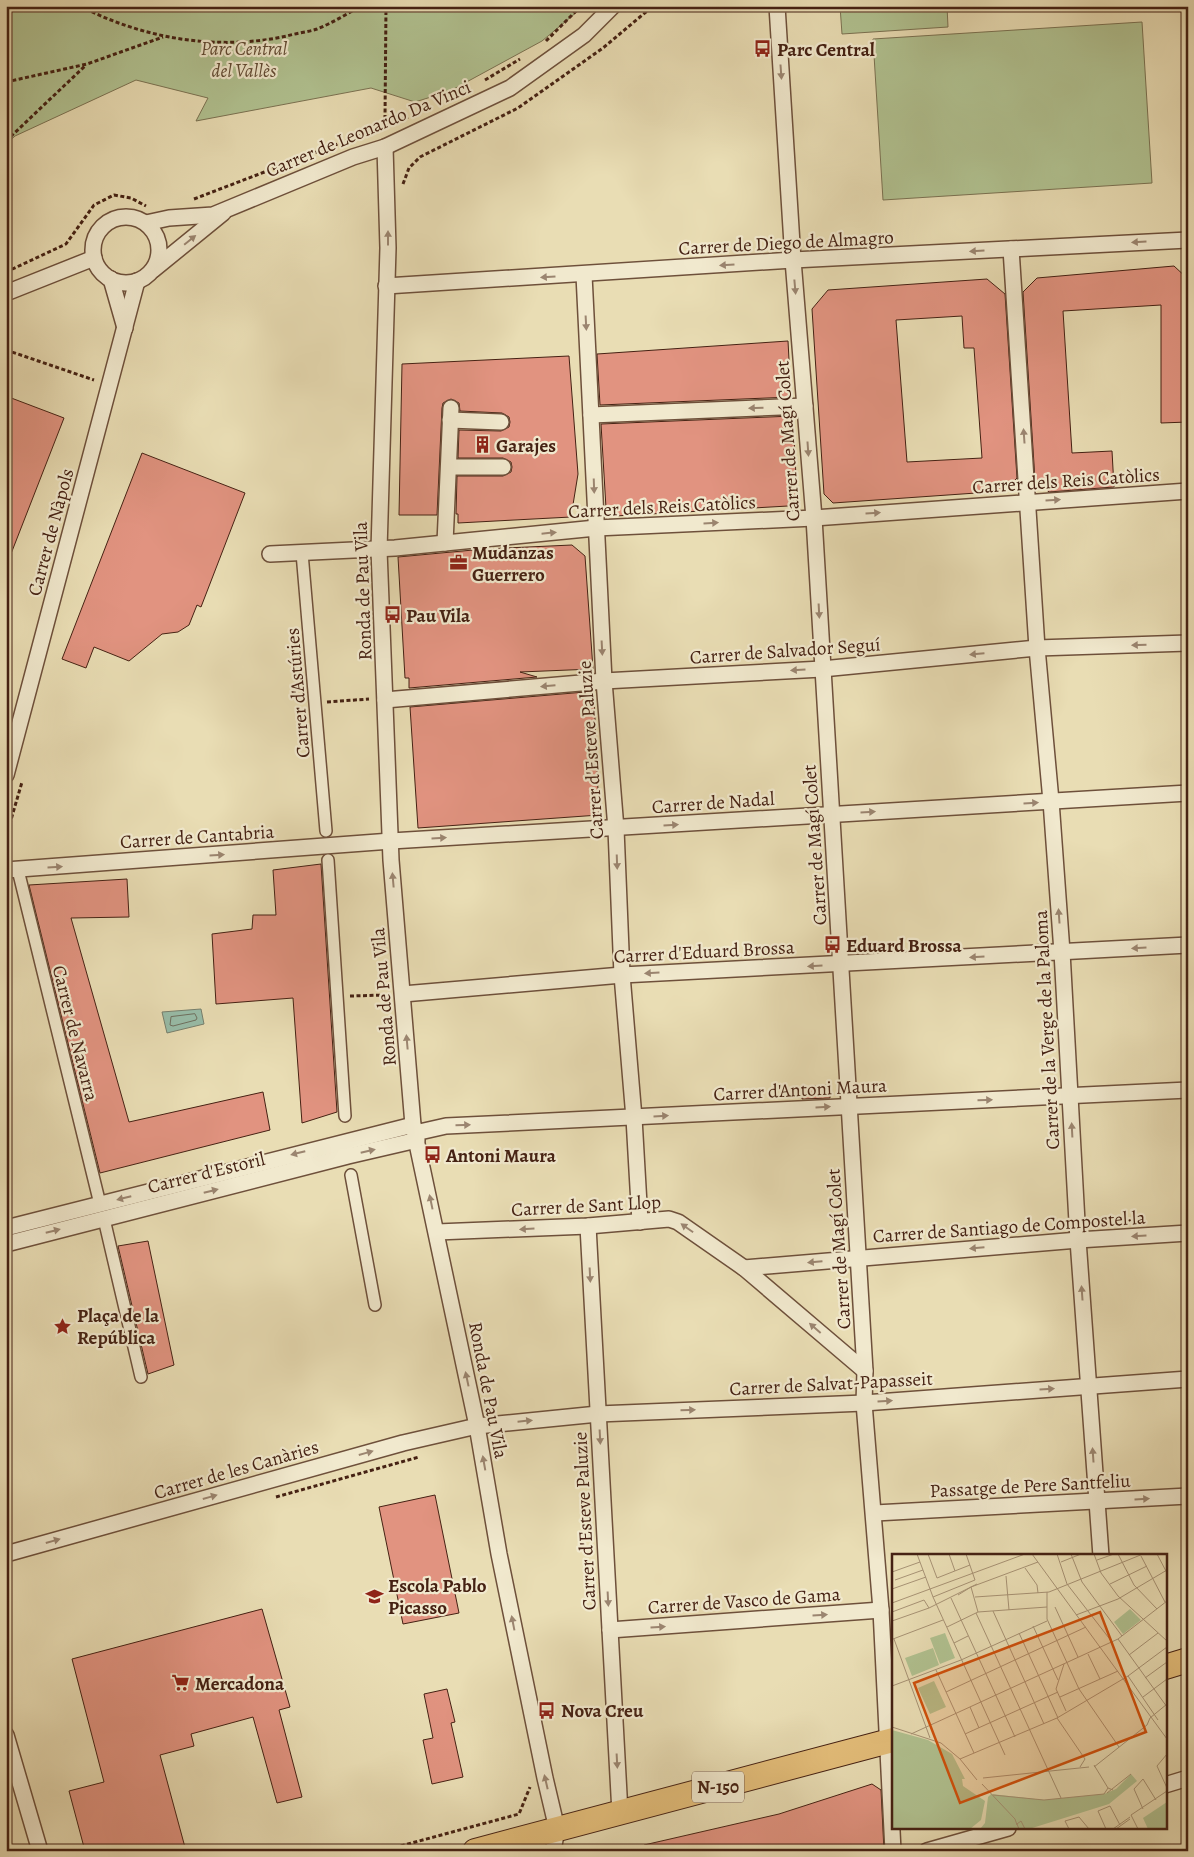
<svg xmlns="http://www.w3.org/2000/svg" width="1194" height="1857" font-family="Alegreya,serif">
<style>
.green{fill:#b1c291;stroke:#7b7252}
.water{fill:#98bda9;stroke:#777f6d}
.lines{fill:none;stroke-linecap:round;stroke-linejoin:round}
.shore{stroke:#6e6f5e;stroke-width:1}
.building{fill:#e19380;stroke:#452113;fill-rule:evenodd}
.pedestrian-casing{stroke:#6e503b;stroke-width:14}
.minor-casing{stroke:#6e503b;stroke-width:18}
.primary-casing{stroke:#452113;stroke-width:26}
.path{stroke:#452113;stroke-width:3;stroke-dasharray:4 2.5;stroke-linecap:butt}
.pedestrian{stroke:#f1e9ce;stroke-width:11}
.minor{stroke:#f1e9ce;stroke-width:15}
.primary{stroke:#e4be7a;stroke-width:24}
.oneway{fill:#9b8570}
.labels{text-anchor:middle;stroke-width:4.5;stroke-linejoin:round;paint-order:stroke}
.shield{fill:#f1e9ce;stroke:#795d4b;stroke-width:1}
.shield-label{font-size:18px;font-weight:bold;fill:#452113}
.park-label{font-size:19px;font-style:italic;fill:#604932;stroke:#f1e9ce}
.poi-label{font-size:19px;font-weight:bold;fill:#452113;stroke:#f1e9ce;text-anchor:start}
.street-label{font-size:19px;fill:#452113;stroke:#f1e9ce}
.inset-road{fill:none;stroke:#a79274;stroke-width:1}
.view{fill:#d0510d;fill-opacity:0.15;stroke:#d0510d;stroke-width:2.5}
.inset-edge{fill:none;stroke:#452113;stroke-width:2.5}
</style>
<rect width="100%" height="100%" fill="#e9ddb4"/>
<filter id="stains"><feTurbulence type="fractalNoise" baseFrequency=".004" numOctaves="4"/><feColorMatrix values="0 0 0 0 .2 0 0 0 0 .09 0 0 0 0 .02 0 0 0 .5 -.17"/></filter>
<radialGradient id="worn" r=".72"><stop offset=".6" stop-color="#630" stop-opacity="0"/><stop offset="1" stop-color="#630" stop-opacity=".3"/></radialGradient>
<!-- green -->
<g class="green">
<path d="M6 6H584L542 41 450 91 415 102 371 88 196 121 208 98 136 80 15 136 6 144Z"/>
<path d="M840 6H947L948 27 842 34Z"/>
<path d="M1142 22 1152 183 883 200 873 39Z"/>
</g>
<!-- water -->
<path class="water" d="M201 1009 204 1024 167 1033 162 1012Z"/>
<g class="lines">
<!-- shore -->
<path class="shore" d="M195 1014 197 1018 196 1020 173 1026 170 1025 171 1017Z"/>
</g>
<!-- building -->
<g class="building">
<path d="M1174 266 1188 279V422L1161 423V305L1063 311 1072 453 1112 451 1114 487 1049 492 1035 480 1023 292 1037 278Z"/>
<path d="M987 279 1005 294 1017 478 1005 491 833 503 824 494 812 309 828 290ZM962 316 964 348H974L982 458 907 462 896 320Z"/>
<path d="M788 341 791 397 600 405 597 354Z"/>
<path d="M569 356 578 474 571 517 458 523V514H456L457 476H503L511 472 512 467 511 462 503 458H458L459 430 501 431 509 427 510 422 509 417 502 413 460 411 459 403 451 399 443 403 442 408 437 515H399L402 364Z"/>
<path d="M6 396 64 418 7 564H6Z"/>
<path d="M793 416 797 497 788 506 615 516 606 508 601 424Z"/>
<path d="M142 453 245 493 201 607 197 605 189 625 178 632 162 634 129 661 94 647 86 668 62 659Z"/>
<path d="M572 545 585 556 593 669 520 672 537 677 409 688V678H405L398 557 484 549Z"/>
<path d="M585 692 594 695 599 815 418 828 410 707Z"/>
<path d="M321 864 337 1112 302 1123 293 998 216 1004 212 934 252 929 253 915H276L273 870Z"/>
<path d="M127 879 129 917 71 918 129 1122 263 1092 270 1130 100 1173 29 885Z"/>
<path d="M830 1085V1098L802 1099V1087Z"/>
<path d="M148 1241 174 1365 148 1374 118 1246Z"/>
<path d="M435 1495 459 1613 403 1624 379 1507Z"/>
<path d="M262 1609 290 1707 279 1710 302 1797 277 1803 253 1717 191 1734 194 1746 160 1755 186 1851H85L69 1791 104 1782 72 1659Z"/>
<path d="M447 1689 455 1722 451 1723 463 1777 432 1784 423 1740 433 1738 424 1694Z"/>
<path d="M872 1784 881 1790 884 1851H645L644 1845 779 1814Z"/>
</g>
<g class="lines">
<defs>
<g id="pedestrian">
<path d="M302 553 326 831"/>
<path d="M328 860 345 1116"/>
<path d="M18 870 100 1204"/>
<path d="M351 1175 375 1305"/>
<path d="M104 1219 141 1377"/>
</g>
<g id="minor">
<path d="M777 6 793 260 814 518 865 1371 864 1403 881 1610 893 1851"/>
<path d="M385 147 388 248 379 550 391 860 413 1125 477 1426 499 1554 545 1778 557 1829 553 1851"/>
<circle cx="126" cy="250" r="33"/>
<path d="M146 223 169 218 213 215 353 157 385 147 510 88 584 35 613 6"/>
<path d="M1011 249 1037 648 1051 801 1062 952 1078 1240 1101 1556"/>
<path d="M153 270 223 213"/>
<path d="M584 275 604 681 616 829 622 975 634 1118 640 1222"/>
<path d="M111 279 125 328"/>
<path d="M386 286 793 260 1188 240"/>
<path d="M6 293 94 258"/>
<path d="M591 415 805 406"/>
<path d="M450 420 501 422"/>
<path d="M449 467H503"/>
<path d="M445 543 451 408"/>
<path d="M270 554 395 548 596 528 814 518 1188 491"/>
<path d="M385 700 604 681 822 669 1037 648 1188 643"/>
<path d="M6 775 137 281"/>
<path d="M6 870 391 841 1188 793"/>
<path d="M403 994 622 975 1188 945"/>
<path d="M415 1133 446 1126 1188 1090"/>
<path d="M588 1226 620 1813"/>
<path d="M6 1228 413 1125"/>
<path d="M437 1232 588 1226 669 1219 678 1222 744 1268 865 1371"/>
<path d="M6 1244 348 1156 417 1140"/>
<path d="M744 1268 1078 1240 1188 1233"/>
<path d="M875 1513 1188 1496"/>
<path d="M6 1554 403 1443 477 1426 598 1414 864 1403 1188 1379"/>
<path d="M610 1630 881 1610"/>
<path d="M6 1735 40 1851"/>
<path d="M1165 1785 1188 1778"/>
<path d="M927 1851 1008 1828"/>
</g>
<g id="primary">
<path d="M1165 1667 1188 1660"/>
<path d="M475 1851 893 1740"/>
</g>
</defs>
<!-- pedestrian casing -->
<use href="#pedestrian" class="pedestrian-casing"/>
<!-- minor casing -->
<use href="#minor" class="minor-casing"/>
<!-- primary casing -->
<use href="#primary" class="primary-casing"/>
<!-- path -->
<g class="path">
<path d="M80 6C144 39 217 51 287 36 297 33 308 32 317 29 332 23 347 14 361 6"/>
<path d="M546 41 581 6"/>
<path d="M485 80 520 59"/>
<path d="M6 82 87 64 163 37"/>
<path d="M385 119 386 6"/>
<path d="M6 141 86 65"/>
<path d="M403 184 409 168 420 157 518 108 603 48 653 6"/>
<path d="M194 199 408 117"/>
<path d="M6 272 66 244 94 205 114 195 131 198 146 206"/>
<path d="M6 350 94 380"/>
<path d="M327 702 369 699"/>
<path d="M6 837 22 782"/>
<path d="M350 996 387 995"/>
<path d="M6 1292 9 1310 6 1326"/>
<path d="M276 1497 419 1457"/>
<path d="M382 1851 519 1814 530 1787"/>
</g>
<!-- pedestrian -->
<use href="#pedestrian" class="pedestrian"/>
<!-- minor -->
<use href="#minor" class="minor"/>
<!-- primary -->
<use href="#primary" class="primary"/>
</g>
<!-- one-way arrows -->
<defs><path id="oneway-solid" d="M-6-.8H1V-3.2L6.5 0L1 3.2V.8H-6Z" transform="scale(1.25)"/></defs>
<g class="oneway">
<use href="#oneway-solid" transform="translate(781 72) rotate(86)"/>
<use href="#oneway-solid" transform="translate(388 238) rotate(-90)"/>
<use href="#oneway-solid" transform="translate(190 240) rotate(-39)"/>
<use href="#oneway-solid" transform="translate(1139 242) rotate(177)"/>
<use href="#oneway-solid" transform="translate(977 251) rotate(177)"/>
<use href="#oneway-solid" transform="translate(727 265) rotate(176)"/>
<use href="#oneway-solid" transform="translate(548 277) rotate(176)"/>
<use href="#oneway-solid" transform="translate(795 287) rotate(85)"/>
<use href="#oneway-solid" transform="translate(586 323) rotate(87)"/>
<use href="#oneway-solid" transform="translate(756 408) rotate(178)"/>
<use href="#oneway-solid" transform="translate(1024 436) rotate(-94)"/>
<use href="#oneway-solid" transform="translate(808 449) rotate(86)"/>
<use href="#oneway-solid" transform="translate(594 486) rotate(88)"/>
<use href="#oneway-solid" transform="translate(1053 500) rotate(-4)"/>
<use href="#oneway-solid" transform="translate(873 513) rotate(-4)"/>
<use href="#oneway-solid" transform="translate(711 523) rotate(-3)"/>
<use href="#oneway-solid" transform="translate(549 533) rotate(-6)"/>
<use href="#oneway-solid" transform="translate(819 611) rotate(87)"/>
<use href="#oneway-solid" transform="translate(1139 645) rotate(178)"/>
<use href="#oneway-solid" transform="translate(602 648) rotate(87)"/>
<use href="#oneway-solid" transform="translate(977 654) rotate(175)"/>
<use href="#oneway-solid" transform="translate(798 670) rotate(177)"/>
<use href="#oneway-solid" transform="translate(548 686) rotate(175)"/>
<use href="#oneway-solid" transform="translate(1031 803) rotate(-3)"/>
<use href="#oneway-solid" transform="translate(868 812) rotate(-3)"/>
<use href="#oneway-solid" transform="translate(671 825) rotate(-4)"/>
<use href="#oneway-solid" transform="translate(439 838) rotate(-3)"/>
<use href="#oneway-solid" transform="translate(217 855) rotate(-4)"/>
<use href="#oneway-solid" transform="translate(617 862) rotate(88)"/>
<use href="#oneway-solid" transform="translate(55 867) rotate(-4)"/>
<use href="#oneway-solid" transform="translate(393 880) rotate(-95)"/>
<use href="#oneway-solid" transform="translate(1059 916) rotate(-94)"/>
<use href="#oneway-solid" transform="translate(1139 948) rotate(177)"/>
<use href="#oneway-solid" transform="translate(977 957) rotate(177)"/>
<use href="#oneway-solid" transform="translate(815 966) rotate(177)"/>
<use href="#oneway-solid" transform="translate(652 973) rotate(177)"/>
<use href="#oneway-solid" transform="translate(407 1042) rotate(-95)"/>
<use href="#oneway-solid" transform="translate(985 1100) rotate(-2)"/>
<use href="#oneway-solid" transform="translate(823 1107) rotate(-3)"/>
<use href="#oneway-solid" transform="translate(661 1116) rotate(-3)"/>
<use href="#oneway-solid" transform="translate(463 1125) rotate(-2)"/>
<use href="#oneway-solid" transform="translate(1072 1130) rotate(-93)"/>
<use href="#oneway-solid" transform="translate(368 1151) rotate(-13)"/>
<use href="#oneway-solid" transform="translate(298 1153) rotate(166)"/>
<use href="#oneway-solid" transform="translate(211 1191) rotate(-14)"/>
<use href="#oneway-solid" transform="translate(124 1198) rotate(166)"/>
<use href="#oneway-solid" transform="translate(431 1202) rotate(-102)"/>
<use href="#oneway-solid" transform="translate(687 1228) rotate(-145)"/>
<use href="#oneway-solid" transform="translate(527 1229) rotate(177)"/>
<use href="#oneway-solid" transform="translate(53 1231) rotate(-14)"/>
<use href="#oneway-solid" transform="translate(1139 1236) rotate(177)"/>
<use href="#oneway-solid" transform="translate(977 1248) rotate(175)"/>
<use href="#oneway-solid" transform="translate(815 1262) rotate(175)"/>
<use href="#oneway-solid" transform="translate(590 1275) rotate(87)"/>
<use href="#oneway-solid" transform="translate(1082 1293) rotate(-94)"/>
<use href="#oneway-solid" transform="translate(815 1328) rotate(-139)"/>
<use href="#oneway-solid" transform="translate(467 1379) rotate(-102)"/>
<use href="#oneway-solid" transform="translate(1047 1389) rotate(-4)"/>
<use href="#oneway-solid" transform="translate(885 1401) rotate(-4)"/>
<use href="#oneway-solid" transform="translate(688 1410) rotate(-2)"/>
<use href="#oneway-solid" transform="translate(525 1421) rotate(-6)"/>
<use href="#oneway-solid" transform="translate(600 1437) rotate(87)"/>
<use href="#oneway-solid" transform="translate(366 1453) rotate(-16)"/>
<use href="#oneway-solid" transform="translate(1093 1455) rotate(-94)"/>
<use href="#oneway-solid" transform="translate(484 1463) rotate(-100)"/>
<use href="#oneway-solid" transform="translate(210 1497) rotate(-16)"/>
<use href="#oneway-solid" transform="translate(1142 1499) rotate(-3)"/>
<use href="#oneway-solid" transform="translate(53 1541) rotate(-16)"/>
<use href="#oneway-solid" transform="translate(608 1599) rotate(87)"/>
<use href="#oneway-solid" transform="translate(820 1615) rotate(-4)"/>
<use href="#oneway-solid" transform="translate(513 1623) rotate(-101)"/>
<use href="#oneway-solid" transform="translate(658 1627) rotate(-4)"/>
<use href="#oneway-solid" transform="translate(617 1761) rotate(87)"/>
<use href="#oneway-solid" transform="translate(546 1782) rotate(-103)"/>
</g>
<!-- icons -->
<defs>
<symbol id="bus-bare" viewBox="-9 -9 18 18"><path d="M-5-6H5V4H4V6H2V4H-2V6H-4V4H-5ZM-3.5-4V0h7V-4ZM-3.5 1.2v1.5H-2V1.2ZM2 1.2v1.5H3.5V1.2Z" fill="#8f2418" stroke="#f1e9ce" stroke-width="2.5" paint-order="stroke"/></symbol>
<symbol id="building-bare" viewBox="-9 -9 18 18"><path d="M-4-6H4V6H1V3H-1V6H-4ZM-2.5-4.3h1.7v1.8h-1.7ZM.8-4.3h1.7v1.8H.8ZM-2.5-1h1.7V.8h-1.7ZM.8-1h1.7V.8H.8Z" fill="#8f2418" stroke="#f1e9ce" stroke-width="2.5" paint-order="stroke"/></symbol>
<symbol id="office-bare" viewBox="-9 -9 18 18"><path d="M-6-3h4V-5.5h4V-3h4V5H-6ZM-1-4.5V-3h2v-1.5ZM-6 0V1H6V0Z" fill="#8f2418" stroke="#f1e9ce" stroke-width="2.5" paint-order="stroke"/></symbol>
<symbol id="sight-bare" viewBox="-9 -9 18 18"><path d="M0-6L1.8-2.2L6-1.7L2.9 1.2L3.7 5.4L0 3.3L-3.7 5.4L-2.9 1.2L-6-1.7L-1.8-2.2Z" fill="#8f2418" stroke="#f1e9ce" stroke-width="2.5" paint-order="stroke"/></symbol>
<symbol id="school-bare" viewBox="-9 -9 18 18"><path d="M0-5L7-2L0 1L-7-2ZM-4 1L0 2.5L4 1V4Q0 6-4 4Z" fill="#8f2418" stroke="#f1e9ce" stroke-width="2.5" paint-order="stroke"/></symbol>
<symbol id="supermarket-bare" viewBox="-9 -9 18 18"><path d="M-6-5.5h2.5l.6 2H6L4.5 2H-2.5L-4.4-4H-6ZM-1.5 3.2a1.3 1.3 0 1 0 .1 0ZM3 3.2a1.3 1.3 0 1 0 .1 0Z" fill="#8f2418" stroke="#f1e9ce" stroke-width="2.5" paint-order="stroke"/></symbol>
</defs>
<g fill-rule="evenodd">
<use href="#bus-bare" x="750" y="36" width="25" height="25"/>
<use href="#building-bare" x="470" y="432" width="25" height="25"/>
<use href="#office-bare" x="446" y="550" width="25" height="25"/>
<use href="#bus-bare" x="380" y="602" width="25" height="25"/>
<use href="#bus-bare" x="820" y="932" width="25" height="25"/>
<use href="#bus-bare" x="420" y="1142" width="25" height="25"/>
<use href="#sight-bare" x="50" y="1314" width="25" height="25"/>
<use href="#school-bare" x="362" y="1584" width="25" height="25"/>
<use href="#supermarket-bare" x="168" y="1670" width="25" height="25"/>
<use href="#bus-bare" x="534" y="1698" width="25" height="25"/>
</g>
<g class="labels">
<!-- shield labels -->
<rect class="shield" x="692" y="1771.5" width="52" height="31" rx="4"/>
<g class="shield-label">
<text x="718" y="1793">N-150</text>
</g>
<!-- park labels -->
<g class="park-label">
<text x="244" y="55">Parc Central<tspan x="244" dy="22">del Vallès</tspan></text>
</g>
<!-- poi labels -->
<g class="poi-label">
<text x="777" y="56">Parc Central</text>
<text x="496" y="452">Garajes</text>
<text x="472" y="559">Mudanzas<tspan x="472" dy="22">Guerrero</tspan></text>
<text x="406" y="622">Pau Vila</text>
<text x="846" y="952">Eduard Brossa</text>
<text x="446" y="1162">Antoni Maura</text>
<text x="77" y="1322">Plaça de la<tspan x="77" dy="22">República</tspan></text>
<text x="388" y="1592">Escola Pablo<tspan x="388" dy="22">Picasso</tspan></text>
<text x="195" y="1690">Mercadona</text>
<text x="561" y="1717">Nova Creu</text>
</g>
<!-- street labels -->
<g class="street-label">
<text transform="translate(368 128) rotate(-23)" y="7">Carrer de Leonardo Da Vinci</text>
<text transform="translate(786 242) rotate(-3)" y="7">Carrer de Diego de Almagro</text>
<text transform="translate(787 441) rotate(-94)" y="7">Carrer de Magí Colet</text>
<text transform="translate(1066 480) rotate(-4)" y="7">Carrer dels Reis Catòlics</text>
<text transform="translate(662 506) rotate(-3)" y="7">Carrer dels Reis Catòlics</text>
<text transform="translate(50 532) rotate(-75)" y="7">Carrer de Nàpols</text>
<text transform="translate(362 591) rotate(-92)" y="7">Ronda de Pau Vila</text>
<text transform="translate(785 650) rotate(-4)" y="7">Carrer de Salvador Seguí</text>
<text transform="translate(297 693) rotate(-95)" y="7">Carrer d'Astúries</text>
<text transform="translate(590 750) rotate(-94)" y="7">Carrer d'Esteve Paluzie</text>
<text transform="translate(713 802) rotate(-4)" y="7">Carrer de Nadal</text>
<text transform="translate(197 836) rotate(-4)" y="7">Carrer de Cantabria</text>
<text transform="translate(814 845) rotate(-94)" y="7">Carrer de Magí Colet</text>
<text transform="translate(704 951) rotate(-3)" y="7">Carrer d'Eduard Brossa</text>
<text transform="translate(383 997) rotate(-95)" y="7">Ronda de Pau Vila</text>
<text transform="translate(1046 1030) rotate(-93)" y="7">Carrer de la Verge de la Paloma</text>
<text transform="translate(76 1033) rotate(76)" y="7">Carrer de Navarra</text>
<text transform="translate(800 1089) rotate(-3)" y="7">Carrer d'Antoni Maura</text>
<text transform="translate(206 1172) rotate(-14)" y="7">Carrer d'Estoril</text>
<text transform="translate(586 1205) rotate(-3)" y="7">Carrer de Sant Llop</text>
<text transform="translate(1009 1226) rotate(-4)" y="7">Carrer de Santiago de Compostel·la</text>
<text transform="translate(838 1249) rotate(-94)" y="7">Carrer de Magí Colet</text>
<text transform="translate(831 1383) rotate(-3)" y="7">Carrer de Salvat-Papasseit</text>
<text transform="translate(489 1390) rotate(79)" y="7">Ronda de Pau Vila</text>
<text transform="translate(236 1469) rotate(-16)" y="7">Carrer de les Canàries</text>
<text transform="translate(1030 1485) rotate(-3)" y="7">Passatge de Pere Santfeliu</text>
<text transform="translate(584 1521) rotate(-93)" y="7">Carrer d'Esteve Paluzie</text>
<text transform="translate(744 1600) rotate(-4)" y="7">Carrer de Vasco de Gama</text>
</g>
</g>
<!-- overview -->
<g transform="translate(892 1554)">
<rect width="275" height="275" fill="#e9ddb4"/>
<path d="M238 55 249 66 231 80 222 68ZM53 79 63 104 48 110 38 84ZM41 94 47 111 20 122 13 104ZM42 127 54 153 38 160 26 134ZM0 176 36 186 60 200 73 225H70L71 232 93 247 89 266 78 275H0ZM239 220 245 227 217 250 137 275H88L93 269 96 243 99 240 152 246 212 240 224 235ZM275 248V275H256L251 264Z" fill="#b1c291"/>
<path class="inset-road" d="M25 0 41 43 113 201M36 0 45 24 78 11M57 0 63 17M74 0 83 26M140 0 275 185M165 0 175 30 220 88M179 0 190 28 230 82M202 0 209 19 226 42 275 87M226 0 242 31 265 55M265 0 275 19M249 2 273 48M205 6 222 0M169 8 189 0M133 14 145 31 146 39M0 18 28 8M114 22 117 56M3 26 31 16M218 30 255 12M0 35 34 23M155 38V65L187 135 227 193M66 41 79 33M41 43 83 26M83 43 157 38 251 0M59 44 123 183M0 49 133 0M163 53 186 103M101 57 152 170M0 58 32 46 37 54M86 58 79 33 146 8M84 59 169 244M184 61 226 45 275 16M0 67 37 54 85 30M141 72 166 126M55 73 86 58 155 53M127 79 166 164M1 85 51 66M2 85 38 184M226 85 275 153M62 89 76 82M196 100 208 125M237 101 266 79M172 110 164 135 174 157M44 116 82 199M236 122 266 166M253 124 275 108M0 132 69 106 155 67M54 138 194 73M168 143 226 117M251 143 275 125M78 153 87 174M165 164 193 205 188 213M0 173 49 189 68 205 85 226M19 180 226 85 275 47M73 180 166 138M275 200 265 212 275 234M68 205 165 164 236 122 275 93M202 211 216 234 221 236M202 213 255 171 258 164 275 150M91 224 197 213M90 230 123 265 125 271M215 239 239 220M101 241 152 246 212 240 216 234M251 255 242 235 251 225 264 246M239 261 275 237M239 261 246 275M127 275 125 270 129 267 133 275M177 275 173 267 187 263 197 275M214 275 206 257 218 252 228 271M221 275 238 263M224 275 238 265"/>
<path class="view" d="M208 58 254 178 68 249 22 129Z"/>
<rect width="275" height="275" class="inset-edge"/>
</g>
<!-- margin -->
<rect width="1194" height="1857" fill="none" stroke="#e9ddb4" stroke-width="25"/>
<rect x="8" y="8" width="1179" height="1842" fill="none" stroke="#452113" stroke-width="2.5"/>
<rect x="12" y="12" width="1169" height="1832" fill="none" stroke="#452113"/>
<rect width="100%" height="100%" filter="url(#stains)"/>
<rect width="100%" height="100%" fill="url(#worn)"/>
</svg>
